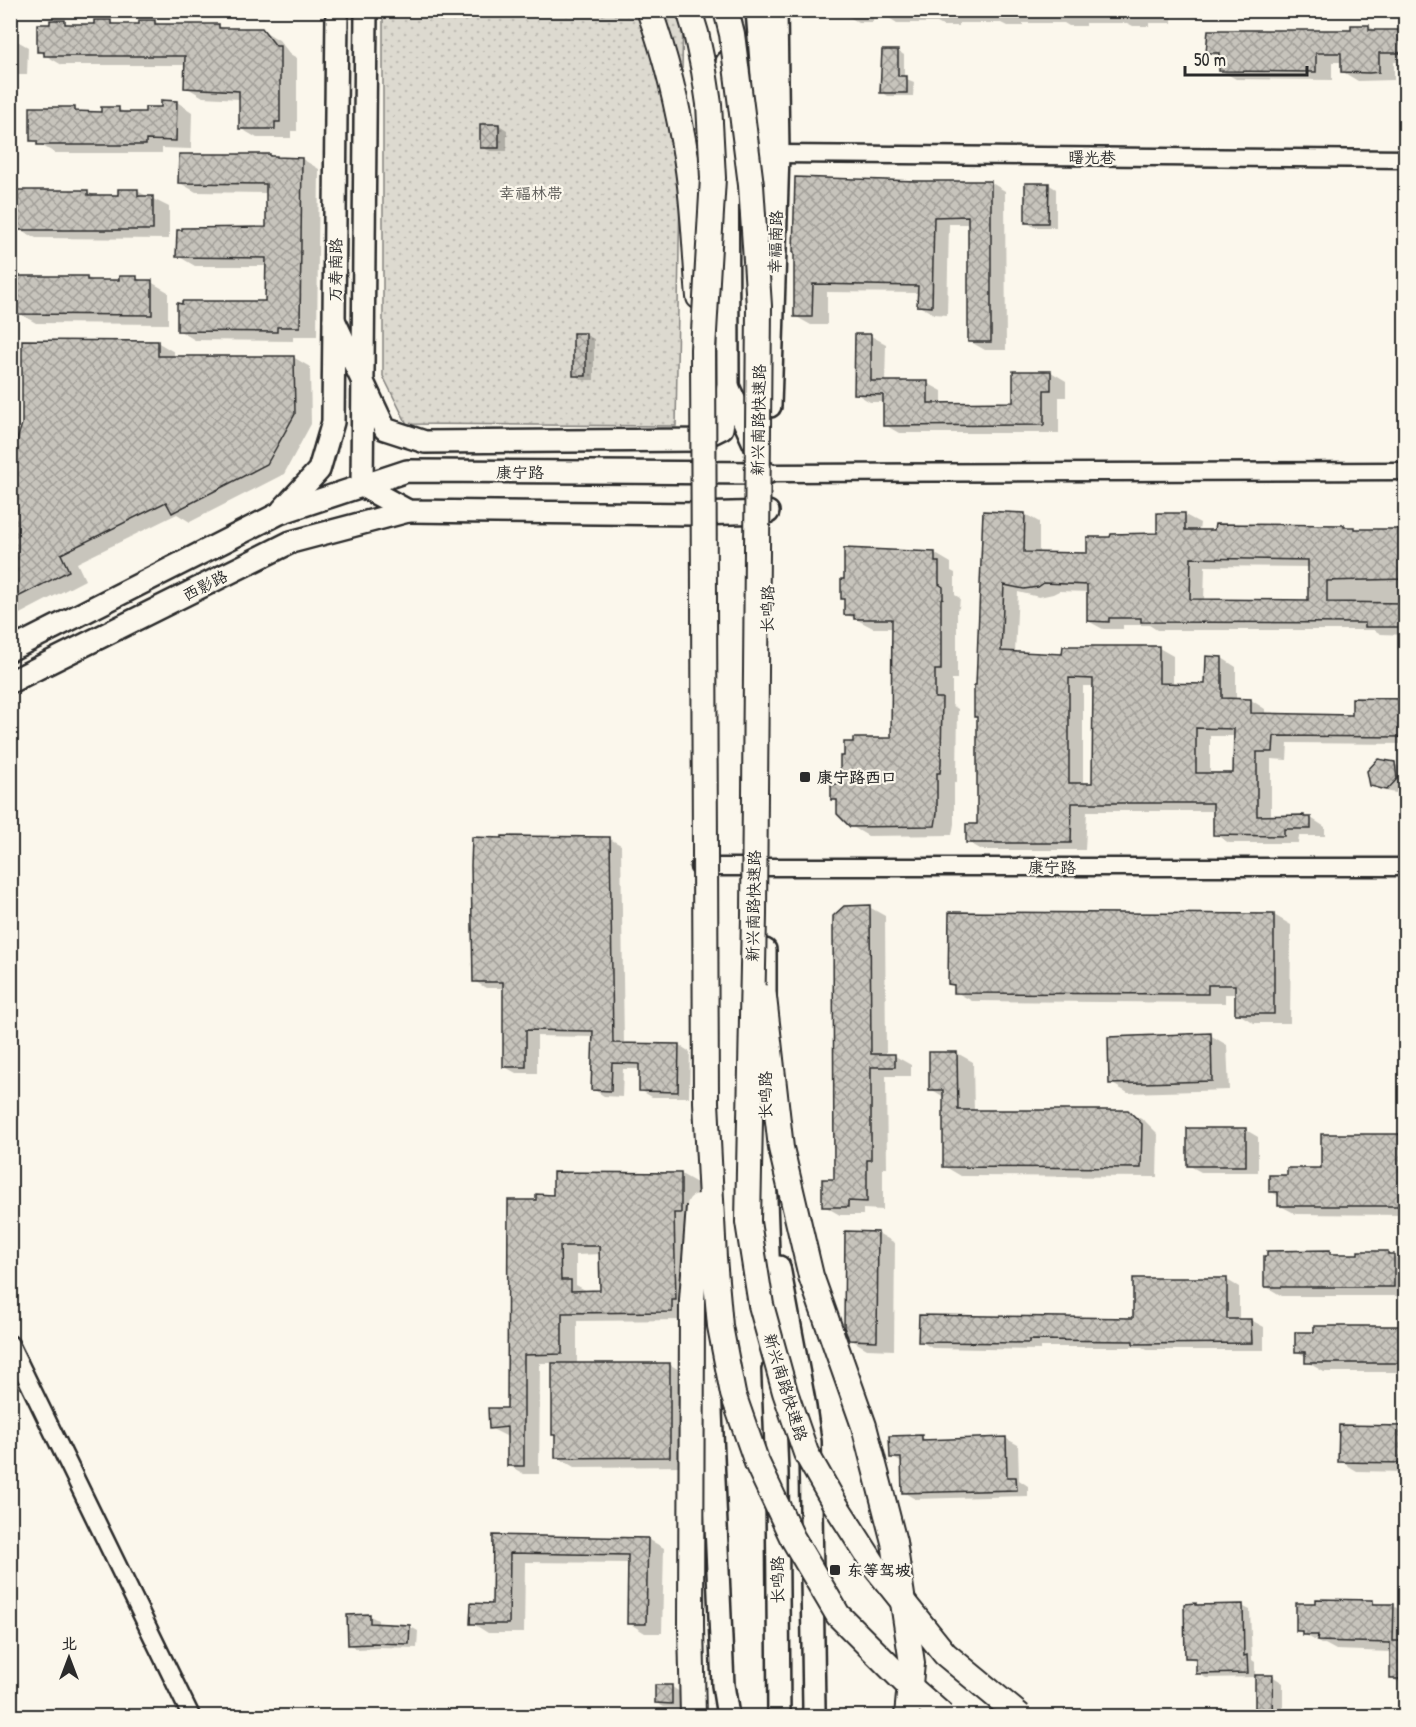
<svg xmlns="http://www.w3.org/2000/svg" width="1416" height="1727" font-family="'Patrick Hand','LXGW WenKai TC',sans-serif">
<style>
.park{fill:url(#park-dots);stroke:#84827e;stroke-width:1.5}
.shadow{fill:#0003;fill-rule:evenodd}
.building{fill:url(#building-cross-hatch);stroke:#2b2b2b;stroke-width:1.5;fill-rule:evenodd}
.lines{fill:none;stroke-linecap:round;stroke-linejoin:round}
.minor-casing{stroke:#2b2b2b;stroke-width:21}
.major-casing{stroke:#2b2b2b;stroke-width:26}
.highway-casing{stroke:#2b2b2b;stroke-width:28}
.minor{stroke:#fbf7ec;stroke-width:16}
.major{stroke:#fbf7ec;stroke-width:21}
.highway{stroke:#fbf7ec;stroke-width:24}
.highway-bridge-casing{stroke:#2b2b2b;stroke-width:28;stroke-linecap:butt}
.highway-bridge{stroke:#fbf7ec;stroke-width:24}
.poi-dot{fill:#2b2b2b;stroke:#fbf7ec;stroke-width:2}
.labels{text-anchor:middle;stroke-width:4.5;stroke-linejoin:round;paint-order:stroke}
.street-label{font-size:16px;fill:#2b2b2b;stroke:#fbf7ec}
.park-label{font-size:16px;fill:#585754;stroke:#fbf7ec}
.poi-label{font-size:16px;font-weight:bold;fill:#2b2b2b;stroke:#fbf7ec;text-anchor:start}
</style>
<defs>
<pattern id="park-dots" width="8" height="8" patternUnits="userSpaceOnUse" patternTransform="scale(1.5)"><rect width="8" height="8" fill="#dddad0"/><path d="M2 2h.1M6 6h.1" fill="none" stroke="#bebbb3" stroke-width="1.8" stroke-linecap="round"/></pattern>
<pattern id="building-cross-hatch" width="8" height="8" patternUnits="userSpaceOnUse" patternTransform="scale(1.5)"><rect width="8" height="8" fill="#c7c4bc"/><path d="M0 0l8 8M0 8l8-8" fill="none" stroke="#a29f99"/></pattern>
</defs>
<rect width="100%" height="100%" fill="#fbf7ec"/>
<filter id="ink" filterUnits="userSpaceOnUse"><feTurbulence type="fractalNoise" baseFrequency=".0167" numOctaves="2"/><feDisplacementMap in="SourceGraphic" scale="12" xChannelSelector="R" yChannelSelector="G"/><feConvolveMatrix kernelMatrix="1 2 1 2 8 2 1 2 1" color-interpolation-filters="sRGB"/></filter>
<g filter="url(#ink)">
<!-- park -->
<path class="park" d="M383 11H683L676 426 407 424 383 376Z"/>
<!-- shadow -->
<g class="shadow">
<path d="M844 10H873V22H858L844 14Z"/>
<path d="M883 10H1172V23H1149V26H1133L1127 23H1086V26H1069L1064 23H1023V26H1007L1001 23H959V26H943L937 23H897L883 14Z"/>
<path d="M155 21 162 26H219L225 29 262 30 279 40 290 54 297 58V131H291V138H257L240 128V99L203 97 186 87 187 65H62L38 51 52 26 65 22 71 25H96L110 22 118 26H141Z"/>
<path d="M1368 26 1377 31H1406V72L1405 62H1394V80L1358 81 1343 72V62H1332V80L1236 79 1220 70V59L1208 52 1352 31Z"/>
<path d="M10 37 28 47 27 75H10Z"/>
<path d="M898 51 904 55V78L914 82 913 96H888L882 92Z"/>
<path d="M177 102 192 112 191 149 162 148V153H55L32 140 74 109 82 113H103L119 109 127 114H147Z"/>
<path d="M499 125 507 130V151H490L481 147Z"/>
<path d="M272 158 302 159 319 169 317 336H293V341L195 340 178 330 184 305 267 303V266H195L178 256 267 229 268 193 196 192 180 183Z"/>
<path d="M990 182 1005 191 1006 350H985L969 341V224H949L947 315 934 314 919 306V293L827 292V325H811L795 316 796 252Z"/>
<path d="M1048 184 1056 189V227H1034L1026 222Z"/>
<path d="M87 191 96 197H120L137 191 169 207V239L36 238 11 225Z"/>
<path d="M87 277 94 282H120L137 278 144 282H151L168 292V324L36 323 11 309Z"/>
<path d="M586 335 594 339V380H583L575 375Z"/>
<path d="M857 336H871L886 344 885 383H927L942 391V404H1015L1051 372 1066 381V397H1059V433H899L885 425V402H870L855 393Z"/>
<path d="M157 342 174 352V357H293L310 367 311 424 284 474 190 522 177 514 77 563 85 580 10 619V449L17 446Z"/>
<path d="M984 513 1025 514 1039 522V554H1089L1159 535V514L1185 515 1200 523 1199 531 1343 526 1355 530H1406V635L1381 634 1374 630H1157L1149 625H1123V629H1103L1088 621 1089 592 1059 591 1053 594 1039 597 1018 592 1015 653 1064 656 1159 648 1173 656V685L1207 686 1222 658 1236 667V700H1251L1265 709V715L1353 716 1406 700V744L1288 743 1287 760 1271 759V817L1303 816 1311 818 1325 827V836H1299L1298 843H1229L1215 834V811H1087L1085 850H982L968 842 978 825V718L976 716ZM1205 566 1310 567 1309 601H1204ZM1083 686H1095L1093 785H1083ZM1210 736H1236L1235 775H1210Z"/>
<path d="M934 553 951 563V571L955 573V595L960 598 959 608 957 609V679H952V705L958 709 957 775V782H954V824L952 835 868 836 851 826 839 802 832 799 842 785 893 740 894 628H873L846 614Z"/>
<path d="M1394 764 1402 768 1405 783 1396 793 1380 790 1372 785Z"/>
<path d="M610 839 621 845 624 1044 679 1045 690 1052 689 1097H652L640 1090 641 1069H623L622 1097 604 1096 593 1089 594 1037 537 1036V1073H516L505 1067 504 988H486L474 981Z"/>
<path d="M1403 881H1406V1215L1296 1214 1279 1205 1280 1197 1270 1191 1288 1176 1323 1170 1403 1135Z"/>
<path d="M869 907 885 916 886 1056H895L911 1065V1076H886L887 1168H883V1210L863 1209V1215H840L824 1206 836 1181Z"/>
<path d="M1274 915 1291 925 1290 1023H1254L1237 1013V994H1225V1003L972 1001 956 992V987L950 984Z"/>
<path d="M1210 1035 1227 1045 1229 1090 1128 1093 1111 1083Z"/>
<path d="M957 1053 973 1062 974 1112H1128L1145 1121 1158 1134 1157 1177 961 1176 944 1166V1097L931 1089Z"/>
<path d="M1246 1130 1258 1137V1172H1201L1188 1165Z"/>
<path d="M681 1174 697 1183 696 1221 687 1320 577 1321V1365L669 1364 686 1374 687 1466 574 1467 557 1457 556 1436 554 1434 553 1363H540L539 1474H524L508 1465V1437L490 1428 508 1409 538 1202 555 1196ZM601 1254V1292L587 1291 576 1285V1255Z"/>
<path d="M878 1233 895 1243 894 1350 867 1349 850 1339Z"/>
<path d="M1329 1252 1336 1256 1387 1252 1406 1263V1296H1282L1265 1286 1269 1257Z"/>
<path d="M1227 1280 1239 1287V1320H1251L1264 1327V1350H1147L1142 1347H1041V1350L932 1348 920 1341 1134 1320Z"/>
<path d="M1406 1328V1372H1324L1307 1362V1357L1296 1351Z"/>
<path d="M1406 1428V1472L1357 1471 1340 1461Z"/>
<path d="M921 1437 929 1441 1005 1438 1018 1445 1019 1480 1028 1486V1496L915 1499 903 1492 902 1463 892 1457Z"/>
<path d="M494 1537 648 1539 664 1548 662 1633H645L629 1623 630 1563 525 1562 524 1633H488L472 1623 493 1605Z"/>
<path d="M1372 1601 1379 1605 1393 1606 1406 1613V1686L1391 1678V1652L1336 1650 1325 1644H1321L1297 1630Z"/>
<path d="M1242 1606 1250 1610 1252 1660 1255 1662V1676H1272L1283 1683V1715H1339V1713L1406 1712V1716H1256L1257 1677 1206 1678 1198 1673 1197 1661 1186 1657Z"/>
<path d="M370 1616 378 1620V1625L409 1626 418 1631 417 1648 379 1647V1648L357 1649 349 1644Z"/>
<path d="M672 1687 680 1692 679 1708 664 1707 656 1703Z"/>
</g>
<!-- building -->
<g class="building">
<path d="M50 20H65V24H94V20H111V24H139V20H155V24H219V28H262L276 46H280V122H275V129H239V91L184 88 185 56H44V52H37V24H50Z"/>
<path d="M1351 25H1369V30H1399V32H1406V53H1379V72L1369 73 1341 72V53H1316V72L1219 71V53H1206L1208 30H1351Z"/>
<path d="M882 50H898V76H907V93H880Z"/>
<path d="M161 100 177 101 176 141 146 140V145H37V141H30V107H75V111L101 112V107H119V112H145V107H161Z"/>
<rect x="480" y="124" width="19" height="24"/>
<path d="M179 154H270V156H277V157L302 158 300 327H277V332L177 331V303L182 304V301H265L266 258 176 257 177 230H182V228L266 227V184L178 183Z"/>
<path d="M795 177 916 181H991V342H968V216L934 217 932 307 917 306 918 286 813 284 812 317H794V252H793Z"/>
<path d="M1025 183H1049L1048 223H1025Z"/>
<path d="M118 189H138V196H153V230H18V226H10V190H88V195H118Z"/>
<path d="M10 276H87V280H119V276H137V280H152V315L17 314V310H10Z"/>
<rect x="573" y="333" width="13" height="43"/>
<path d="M855 334H871V381H928V403L1013 402V371H1051V390H1044V425L883 426V395L854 394Z"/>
<path d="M22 340 158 341V356H294L295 414 267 464 172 513 166 502 61 554 69 571 10 601V452L14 450 22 424Z"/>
<path d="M983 511 1025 513 1024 552 1087 553V537H1110L1111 534 1157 533V513H1185V530H1214L1215 524 1344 525V527H1354V529H1406V579L1327 581V602L1406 603V627H1365V623L1141 622V618H1109V622L1087 621V585L1044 583 1038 587 1024 589 1004 585 1001 651 1062 654 1063 646H1159V683L1205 684 1206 656 1222 657V698L1251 699V713L1352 715V698L1406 699V720H1403V737L1274 736 1273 752H1257V816L1304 815V817H1311V829H1284V836L1213 835V803H1072L1071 843H966V824H977V717H974V685H976ZM1191 558 1308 560V600L1190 599ZM1069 678 1093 679 1092 783H1069ZM1196 728 1234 729 1233 773H1196Z"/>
<path d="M844 548 935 552V562H939V584L943 587V598L941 599V670H935V698H942L941 764 940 773H937V813L935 826 850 827 837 814V800H831V784H840V756H844V742H853V738H891L892 619H854V615H844V599H841V579H844Z"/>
<path d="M1378 759 1395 762 1397 779 1387 790 1370 786 1367 771Z"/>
<path d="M502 836 610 837 613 1043 679 1044 678 1092 639 1091V1064L612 1063 611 1091 591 1090 593 1031 526 1030V1067H503V982H473L471 866 472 837 502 838Z"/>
<path d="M870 905 871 1054H895V1067H871V1160H867V1202L848 1201V1207H822V1179H834L833 916 844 906Z"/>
<path d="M949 912 1274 914V1014H1235V985H1208V994L954 993V985L948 984Z"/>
<path d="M1211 1033 1212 1081 1109 1084 1108 1037Z"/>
<path d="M929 1052H957L958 1110H1128L1142 1124 1141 1168 943 1167V1090H929Z"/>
<rect x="1187" y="1128" width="59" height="38"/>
<path d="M1321 1134H1406V1206H1278V1192H1269V1175H1287V1168H1321Z"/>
<path d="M553 1172 681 1173V1213H674L676 1300H672V1312L562 1313V1354L524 1355V1466H507V1427L489 1429 488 1408H507L508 1200H536V1194L553 1195ZM560 1246H599L600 1290 571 1291V1280H561Z"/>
<path d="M845 1231 878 1232 877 1341 849 1340 844 1327Z"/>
<path d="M1330 1250V1254H1358V1251H1388V1254H1394V1287H1264V1256H1267V1251Z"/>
<path d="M1133 1278H1227V1319H1251L1252 1343 1133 1344V1341L1029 1340V1343L918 1342 919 1315 1133 1318Z"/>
<path d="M1314 1326H1406V1363H1305V1352H1295V1332H1314Z"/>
<path d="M552 1363H670V1457L555 1458V1435H552Z"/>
<path d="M1339 1425 1406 1426V1463L1338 1462Z"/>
<path d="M922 1435V1440L1006 1437 1007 1477H1016L1017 1490 902 1493 901 1458H890L889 1436Z"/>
<path d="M493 1535 648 1538 646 1624H627L628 1555 510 1553 509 1624H470L471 1603 492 1604Z"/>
<path d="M1316 1599 1373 1600V1604H1394L1393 1641H1406V1679H1390V1643L1317 1641 1318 1635H1302V1631H1296V1603H1316Z"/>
<path d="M1196 1603V1605L1243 1604 1244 1656 1247 1655 1248 1673 1196 1674V1658H1185L1184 1604Z"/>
<path d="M370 1614V1623L410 1625 409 1644 371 1643V1644L348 1645 347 1615Z"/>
<path d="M1255 1675H1273L1272 1716H1255Z"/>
<path d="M655 1685H672V1704L655 1703Z"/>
</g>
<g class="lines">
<defs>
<g id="minor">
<path d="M778 154 1406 159"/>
<path d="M767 473 1406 471"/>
<path d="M699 867H1406"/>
<path d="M10 1344 191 1716"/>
</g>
<g id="major">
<path d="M366 10 362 486 408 511 696 514 768 512"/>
<path d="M757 10 762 75 761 197"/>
<path d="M334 320 385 429 425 442 698 440 722 428 728 385 727 62"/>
<path d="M728 386 757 450"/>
<path d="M770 406 778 154 776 10"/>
<path d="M282 510 319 470 333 422 337 10"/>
<path d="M10 650 280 513 407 471 767 473"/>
<path d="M10 682 291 542 408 511"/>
<path d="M765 950V1015"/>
<path d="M765 1085V1174L770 1306"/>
<path d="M779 1267 805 1407 810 1442 814 1709 812 1716"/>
<path d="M705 1274 723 1685 728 1716"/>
<path d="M773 1370 777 1473 779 1716"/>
</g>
<path id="highway" d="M649 10C667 59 679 112 687 163 694 207 695 252 699 297"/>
</defs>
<!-- minor casing -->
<use href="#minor" class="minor-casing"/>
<!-- major casing -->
<use href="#major" class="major-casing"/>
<!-- highway casing -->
<use href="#highway" class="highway-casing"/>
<!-- minor -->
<use href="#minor" class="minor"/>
<!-- major -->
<use href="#major" class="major"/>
<!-- highway -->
<use href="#highway" class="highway"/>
<defs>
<g id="highway-bridge">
<path d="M689 10 696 33 704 71 709 104 713 178 703 349 706 1102 714 1258 720 1326 733 1394 757 1463 792 1537 838 1615 909 1686 943 1716"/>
<path d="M726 10 732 34 751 185 759 306 754 915 748 1222 761 1305 785 1392 806 1453 835 1504 876 1568 945 1654 1020 1716"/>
<path d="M764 997 781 1148 811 1276 864 1426 894 1542 912 1663 907 1716"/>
<path d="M693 1716 691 1626 692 1300 699 1206"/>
</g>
</defs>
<!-- highway-bridge casing -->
<use href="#highway-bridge" class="highway-bridge-casing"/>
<!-- highway-bridge -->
<use href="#highway-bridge" class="highway-bridge"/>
</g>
</g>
<!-- markers -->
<g class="poi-dot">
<rect x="799" y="771" width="12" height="12" rx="3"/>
<rect x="829" y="1564" width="12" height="12" rx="3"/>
</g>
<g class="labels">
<!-- street labels -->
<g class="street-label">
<text x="1092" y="163">曙光巷</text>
<text transform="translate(775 242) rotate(-88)" y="6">幸福南路</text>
<text transform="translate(335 270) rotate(-89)" y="6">万寿南路</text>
<text transform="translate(758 420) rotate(-89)" y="6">新兴南路快速路</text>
<text x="520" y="478">康宁路</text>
<text transform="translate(205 585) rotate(-27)" y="6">西影路</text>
<text transform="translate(767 609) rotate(-89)" y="6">长鸣路</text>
<text x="1052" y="873">康宁路</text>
<text transform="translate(753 906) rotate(-89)" y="6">新兴南路快速路</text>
<text transform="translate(765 1095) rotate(-90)" y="6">长鸣路</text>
<text transform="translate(786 1387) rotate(73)" y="6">新兴南路快速路</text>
<text transform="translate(777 1580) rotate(-90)" y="6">长鸣路</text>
</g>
<!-- park labels -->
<g class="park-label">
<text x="531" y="199">幸福林带</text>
</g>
<!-- poi labels -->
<g class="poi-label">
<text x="817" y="783">康宁路西口</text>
<text x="847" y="1576">东等驾坡</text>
</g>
</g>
<!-- margin -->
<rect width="1416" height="1727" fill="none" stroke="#fbf7ec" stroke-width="36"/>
<rect x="18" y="18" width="1380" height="1691" fill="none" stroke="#2b2b2b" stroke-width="2" filter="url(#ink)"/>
<!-- north arrow -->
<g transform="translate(69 1658)" stroke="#fbf7ec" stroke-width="4.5" paint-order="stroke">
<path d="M0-4.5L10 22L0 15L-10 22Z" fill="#2b2b2b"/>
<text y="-9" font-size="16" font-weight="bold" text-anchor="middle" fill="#2b2b2b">北</text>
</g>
<!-- scale -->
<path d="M1185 66v9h122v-9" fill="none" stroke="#2b2b2b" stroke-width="3"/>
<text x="1194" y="66" font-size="18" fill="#2b2b2b" stroke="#fbf7ec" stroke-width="4.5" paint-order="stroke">50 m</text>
</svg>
